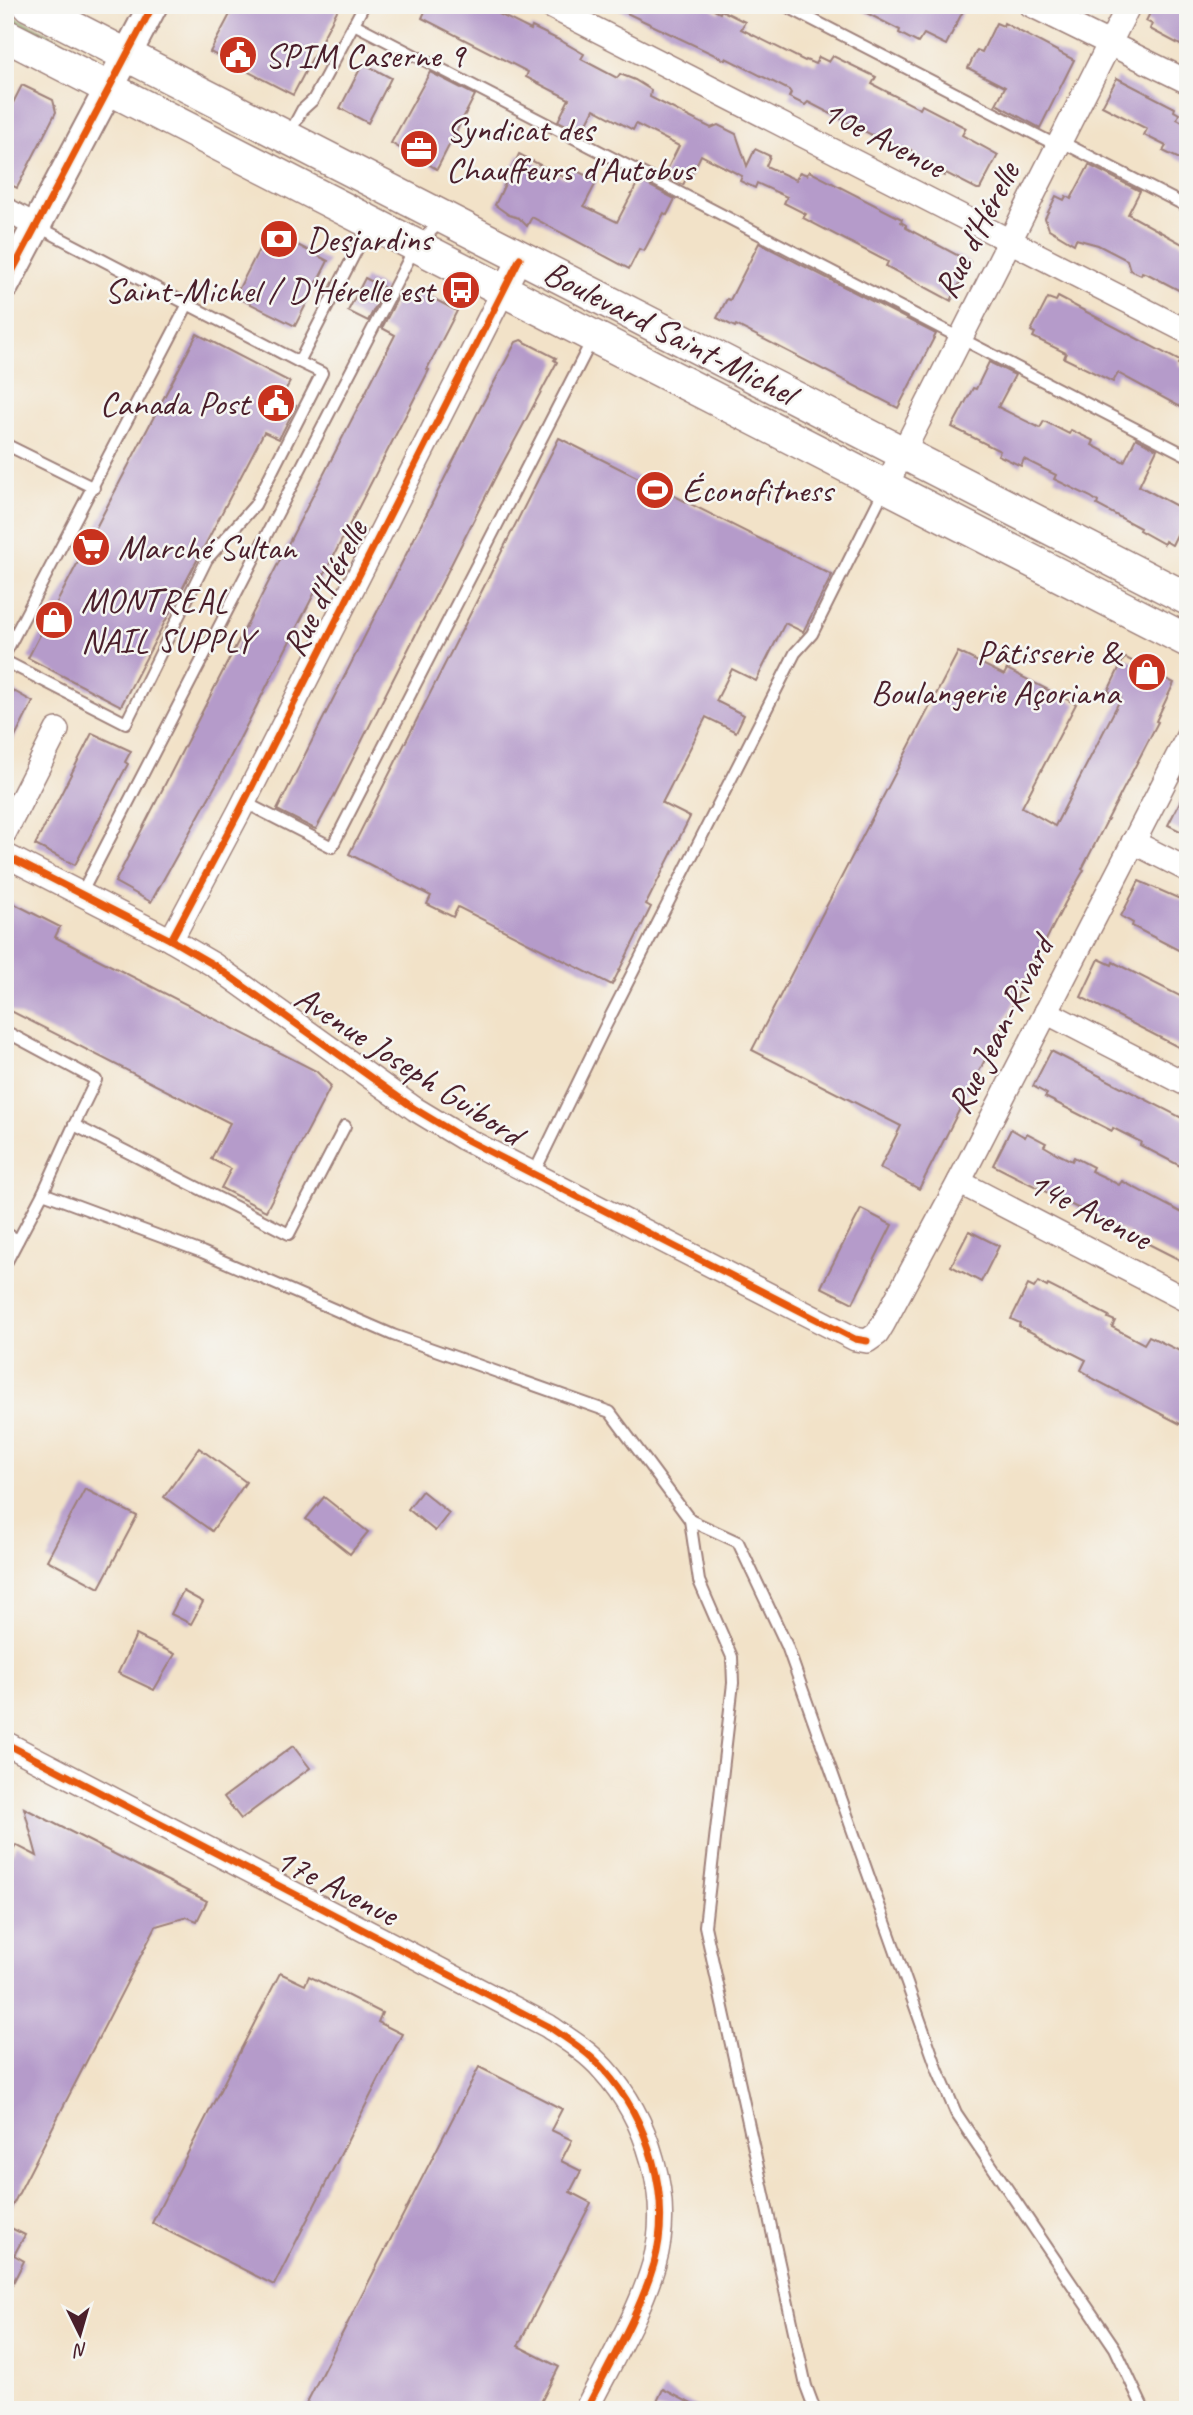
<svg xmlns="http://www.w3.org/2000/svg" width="1193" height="2415" font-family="Caveat,sans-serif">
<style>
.green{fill:#a0cf7e;stroke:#757754;stroke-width:2}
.building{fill:#b59bca}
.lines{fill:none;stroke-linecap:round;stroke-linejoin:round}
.service-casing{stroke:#9e807a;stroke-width:14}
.minor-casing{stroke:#9e807a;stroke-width:26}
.tertiary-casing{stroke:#9e807a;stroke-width:32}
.secondary-casing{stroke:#9e807a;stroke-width:35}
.service{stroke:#fff;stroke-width:10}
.minor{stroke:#fff;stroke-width:23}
.tertiary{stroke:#fff;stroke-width:28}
.secondary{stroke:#fff;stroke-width:32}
.cycleway-casing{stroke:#f6f6f2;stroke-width:11}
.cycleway{stroke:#e8590c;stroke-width:7}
.labels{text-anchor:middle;stroke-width:5;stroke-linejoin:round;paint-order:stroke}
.poi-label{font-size:35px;fill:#4a1f2b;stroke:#f6f6f2;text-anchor:start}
.street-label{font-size:35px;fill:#4a1f2b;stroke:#f6f6f2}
</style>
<rect width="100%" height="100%" fill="#f6f6f2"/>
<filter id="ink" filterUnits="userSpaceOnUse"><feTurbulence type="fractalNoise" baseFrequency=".0143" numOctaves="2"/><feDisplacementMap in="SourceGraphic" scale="14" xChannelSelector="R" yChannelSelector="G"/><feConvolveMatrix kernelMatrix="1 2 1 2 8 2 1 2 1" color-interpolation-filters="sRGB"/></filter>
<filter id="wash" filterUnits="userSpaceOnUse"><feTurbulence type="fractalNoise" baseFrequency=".00686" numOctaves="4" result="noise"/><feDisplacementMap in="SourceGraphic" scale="28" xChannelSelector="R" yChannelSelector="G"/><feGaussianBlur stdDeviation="1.57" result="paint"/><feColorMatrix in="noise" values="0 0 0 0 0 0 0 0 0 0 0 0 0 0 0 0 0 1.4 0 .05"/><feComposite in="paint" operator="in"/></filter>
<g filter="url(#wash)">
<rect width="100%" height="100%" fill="#f2e2c8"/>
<!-- green -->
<path class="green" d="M5 12 89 55 88 59 5 17Z"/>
<g id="blocks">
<!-- building -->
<g class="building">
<path d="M235 5H340L293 95 210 52Z"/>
<path d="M428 5H501L497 13 531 30 532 27 563 42 584 54 581 59 617 78 620 74 635 80 651 90 650 97 693 119 711 128 718 125 736 134 747 166 755 149 770 156 766 166 796 180 800 172 807 175 809 171 902 219 901 222 906 225V228L970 262 951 301 886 266 888 262 803 218 806 214 784 203 787 197 757 183 755 188 740 181 742 176 701 155 690 178 687 177 683 185 664 176 679 146 636 124 633 130 594 109 582 133 558 121 569 99 526 77 528 72 422 18Z"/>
<path d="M610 5H704L720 13 721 10 745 22 741 29 805 61 806 60 815 64 819 57 829 62 833 56 876 77 872 84 920 109 922 105 966 128 962 135 998 155 980 189H977L946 173 944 176 925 166 911 150 907 157 880 139 808 102 805 105 789 97 791 93 789 90 726 58 725 60Z"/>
<path d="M851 5H966L946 45 924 34 918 43 899 33 900 30Z"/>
<path d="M1154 5H1188V49L1150 29 1152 24 1146 21Z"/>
<path d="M996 23 1003 26 1004 23 1074 60 1040 128 996 104 1005 87 968 68 977 50 982 52Z"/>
<path d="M363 63 391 78 368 123 340 108Z"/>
<path d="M430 72 475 95 437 169 391 143Z"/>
<path d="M1117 78 1175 108 1174 111 1179 114 1177 119 1188 125V163L1163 151 1166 146 1144 135 1147 129 1102 106Z"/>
<path d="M22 85 53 100 56 112 17 188 5 182V99L13 103Z"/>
<path d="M519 154 565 178 571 168 597 181 584 206 617 222 639 180 675 199 667 215 664 213 644 251 639 249 629 269 532 217 527 226 519 218 509 215 495 205Z"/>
<path d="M1089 165 1140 191 1128 214 1188 247V295L1150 275 1142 272 1141 275 1130 270 1127 260 1098 245 1076 239 1074 244 1049 229 1045 218 1056 196 1064 200 1066 196 1071 199Z"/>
<path d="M269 230 328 261 295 326 235 296Z"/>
<path d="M759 243 936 334 898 408 736 325 735 327 717 318 727 299 730 300Z"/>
<path d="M365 278 385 288 368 321 348 311Z"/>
<path d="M421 292 457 311 427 369 429 370 218 781 151 902 115 882 394 337 395 335 382 328 399 295 410 301 417 293 420 295Z"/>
<path d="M1058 297 1180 361 1178 364 1188 370V411L1118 373 1113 382 1064 358 1066 353 1033 337 1035 333 1031 331 1048 298 1056 301Z"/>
<path d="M197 334 290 382 281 398 296 406 279 439 264 432 121 706 28 658Z"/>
<path d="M521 340 556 358 554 360 557 362 500 468 334 796 316 829 313 828 277 810 477 414 516 342Z"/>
<path d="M989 362 1015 375 998 407 1040 428 1044 421 1069 434 1071 430 1094 441 1092 445 1124 462 1136 438 1157 449 1139 486 1188 512 1172 545 1165 541 1164 544 1139 530 1140 528 1097 505 1098 502 1091 497 1054 479 1056 475 1024 459 1021 466 998 455 1000 451 952 427 973 388 976 389Z"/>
<path d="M559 438 832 575 803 632 785 623 756 681 732 669 716 701 744 715 736 732 706 717 662 803 690 817 646 904 651 907 612 985 458 907 453 917 427 904 431 896 349 854Z"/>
<path d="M958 652 1004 675 1007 669 1076 704 1022 807 1055 826 1121 698 1108 691 1123 660 1126 658 1174 683 1156 721 1158 722 1082 869 1084 870 1065 903 919 1189 880 1168 901 1126 752 1050Z"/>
<path d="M5 686 33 702 5 757Z"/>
<path d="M92 733 131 751 125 762 128 764 122 775 75 865 35 845Z"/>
<path d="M1188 786V835L1168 825Z"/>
<path d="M1139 881 1187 902 1185 906 1188 908V955L1132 926 1133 923 1121 916Z"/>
<path d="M5 899 60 927 55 937 316 1071 331 1086 266 1211 221 1188 231 1169 211 1159 230 1123 5 1008Z"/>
<path d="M1099 959 1112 965 1113 962 1188 1000V1052L1081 997Z"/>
<path d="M1051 1051 1188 1121V1170L1140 1145 1141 1142 1113 1128 1112 1131 1045 1097 1047 1094 1033 1086Z"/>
<path d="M1011 1129 1025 1137 1027 1133 1046 1143 1044 1146 1058 1154 1072 1161 1074 1157 1093 1167 1091 1171 1106 1178 1119 1185 1122 1181 1188 1216V1264L993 1165Z"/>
<path d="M861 1209 892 1225 853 1303 821 1287Z"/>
<path d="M969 1231 999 1246 981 1282 951 1266Z"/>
<path d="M1038 1282 1047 1287 1048 1285 1109 1316 1108 1318 1115 1321 1112 1327 1144 1344 1149 1336 1188 1355V1428L1088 1376 1089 1375 1081 1370 1086 1360 1019 1326 1020 1323 1011 1319 1028 1285 1034 1288Z"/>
<path d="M199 1448 246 1482 212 1531 164 1497Z"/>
<path d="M85 1489 137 1516 99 1588 47 1560Z"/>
<path d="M422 1491 449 1513 435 1531 408 1509Z"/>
<path d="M324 1497 368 1532 350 1554 306 1519Z"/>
<path d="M183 1591 203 1602 191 1624 171 1614Z"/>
<path d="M136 1635 175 1654 154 1690 118 1673Z"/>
<path d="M293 1746 310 1768 241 1819 224 1797Z"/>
<path d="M24 1808 207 1901 197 1921 187 1917 156 1926 5 2220V1866L16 1845 37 1856Z"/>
<path d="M280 1973 305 1985 309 1976 382 2013 378 2022 402 2034 274 2285 152 2223Z"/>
<path d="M479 2067 562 2109 551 2130 572 2140 561 2161 581 2171 570 2192 591 2203 518 2346 559 2367 537 2410H303Z"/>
<path d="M5 2225 25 2235 14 2255 24 2261 5 2299Z"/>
<path d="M663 2389 703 2410H653Z"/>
</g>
</g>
</g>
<g filter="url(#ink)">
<use href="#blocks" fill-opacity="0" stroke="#9e807a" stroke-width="2"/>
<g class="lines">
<defs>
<g id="service">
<path d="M784 5 1058 146"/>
<path d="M354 24 1188 456"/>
<path d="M288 136 302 110 313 100 364 5"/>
<path d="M1060 141 1188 207"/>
<path d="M37 226 299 362 370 224"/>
<path d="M5 444 94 488"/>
<path d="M5 654 188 304"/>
<path d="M5 661 126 723 207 559 255 505 322 373 299 362"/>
<path d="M244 802 332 847 592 340"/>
<path d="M81 894 416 245 443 220"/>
<path d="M5 1031 96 1080 74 1125 289 1234 345 1126"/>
<path d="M533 1175 605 1027 795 653 812 634 885 488"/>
<path d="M43 1193 74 1125"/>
<path d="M5 1233 18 1240"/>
<path d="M5 1265 43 1193 202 1252 393 1335 610 1412 690 1520 699 1581 732 1657 733 1683 705 1926 806 2386 815 2410"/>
<path d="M690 1520 738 1542 787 1646 938 2071 956 2113 1115 2348 1144 2410"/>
</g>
<g id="minor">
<path d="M548 5 1188 332"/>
<path d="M1031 5 1188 82"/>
<path d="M5 209 36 226"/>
<path d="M886 486 1129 5"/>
<path d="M5 832 57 730"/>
<path d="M1133 842 1188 870"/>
<path d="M5 855 171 940 214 965 415 1109 463 1138 855 1339 867 1341 877 1334 883 1324 959 1182 1188 736"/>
<path d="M171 940 239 812 520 258"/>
<path d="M1046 1012 1188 1085"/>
<path d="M959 1182 1188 1301"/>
<path d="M5 1743 548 2026C567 2039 587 2051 603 2069 648 2118 673 2198 654 2264 639 2315 610 2362 586 2410"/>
</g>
<path id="tertiary" d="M5 285 153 5"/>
<g id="secondary">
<path d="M29 5 1188 599"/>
<path d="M5 35 1188 641"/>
</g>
</defs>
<!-- service casing -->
<use href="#service" class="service-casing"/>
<!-- minor casing -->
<use href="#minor" class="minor-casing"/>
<!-- tertiary casing -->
<use href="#tertiary" class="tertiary-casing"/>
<!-- secondary casing -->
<use href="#secondary" class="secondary-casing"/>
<!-- service -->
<use href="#service" class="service"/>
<!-- minor -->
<use href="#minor" class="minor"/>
<!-- tertiary -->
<use href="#tertiary" class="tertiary"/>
<!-- secondary -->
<use href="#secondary" class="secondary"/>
<defs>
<g id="cycleway">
<path d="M5 285 153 5"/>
<path d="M5 855 171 940 214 965 415 1109 463 1138 855 1339 867 1341"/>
<path d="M171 940 239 812 520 258"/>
<path d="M5 1743 548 2026C567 2039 587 2051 603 2069 648 2118 673 2198 654 2264 639 2315 610 2362 586 2410"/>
</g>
</defs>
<!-- cycleway casing -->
<use href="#cycleway" class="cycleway-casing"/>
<!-- cycleway -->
<use href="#cycleway" class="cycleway"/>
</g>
</g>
<!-- icons -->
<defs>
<symbol id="civic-disc" viewBox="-11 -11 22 22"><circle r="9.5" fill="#c8321e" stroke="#f6f6f2"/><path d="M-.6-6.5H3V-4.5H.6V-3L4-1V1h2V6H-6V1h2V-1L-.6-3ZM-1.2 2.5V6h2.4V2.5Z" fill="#fff"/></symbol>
<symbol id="office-disc" viewBox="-11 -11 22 22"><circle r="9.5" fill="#c8321e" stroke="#f6f6f2"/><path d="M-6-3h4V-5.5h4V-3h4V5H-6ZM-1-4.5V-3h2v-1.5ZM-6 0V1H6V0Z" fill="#fff"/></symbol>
<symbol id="bank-disc" viewBox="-11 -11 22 22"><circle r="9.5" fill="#c8321e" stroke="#f6f6f2"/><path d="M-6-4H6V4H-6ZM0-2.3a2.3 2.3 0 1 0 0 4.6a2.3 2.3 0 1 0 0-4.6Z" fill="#fff"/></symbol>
<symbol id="bus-disc" viewBox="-11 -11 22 22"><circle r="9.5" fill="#c8321e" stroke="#f6f6f2"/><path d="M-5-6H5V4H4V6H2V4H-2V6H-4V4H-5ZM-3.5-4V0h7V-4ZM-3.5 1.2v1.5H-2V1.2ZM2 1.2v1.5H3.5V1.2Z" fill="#fff"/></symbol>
<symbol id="stadium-disc" viewBox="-11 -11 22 22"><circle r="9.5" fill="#c8321e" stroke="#f6f6f2"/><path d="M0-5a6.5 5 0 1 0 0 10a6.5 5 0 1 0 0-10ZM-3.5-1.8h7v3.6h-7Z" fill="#fff"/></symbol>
<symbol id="supermarket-disc" viewBox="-11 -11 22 22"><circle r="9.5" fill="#c8321e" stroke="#f6f6f2"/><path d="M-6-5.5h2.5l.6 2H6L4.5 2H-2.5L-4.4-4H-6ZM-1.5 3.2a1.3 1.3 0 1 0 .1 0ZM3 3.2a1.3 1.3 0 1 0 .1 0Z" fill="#fff"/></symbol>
<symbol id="shop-disc" viewBox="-11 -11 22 22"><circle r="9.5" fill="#c8321e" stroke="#f6f6f2"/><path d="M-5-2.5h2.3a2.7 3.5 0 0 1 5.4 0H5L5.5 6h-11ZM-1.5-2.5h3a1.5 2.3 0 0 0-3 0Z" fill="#fff"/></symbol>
</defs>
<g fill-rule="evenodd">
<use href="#civic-disc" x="216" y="33" width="44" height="44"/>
<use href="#office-disc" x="397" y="127" width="44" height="44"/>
<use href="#bank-disc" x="257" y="217" width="44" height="44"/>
<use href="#bus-disc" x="439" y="268" width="44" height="44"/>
<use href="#civic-disc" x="254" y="381" width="44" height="44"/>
<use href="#stadium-disc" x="633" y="468" width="44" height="44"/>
<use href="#supermarket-disc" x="69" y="525" width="44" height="44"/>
<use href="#shop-disc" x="32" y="598" width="44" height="44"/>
<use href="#shop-disc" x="1125" y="650" width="44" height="44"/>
</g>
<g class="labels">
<!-- poi labels -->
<g class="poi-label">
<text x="265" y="67">SPIM Caserne 9</text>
<text x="446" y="141">Syndicat des<tspan x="446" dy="40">Chauffeurs d'Autobus</tspan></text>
<text x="306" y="251">Desjardins</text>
<text x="434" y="302" text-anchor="end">Saint-Michel / D'Hérelle est</text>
<text x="249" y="415" text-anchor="end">Canada Post</text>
<text x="682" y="502">Éconofitness</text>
<text x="118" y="559">Marché Sultan</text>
<text x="81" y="612">MONTREAL<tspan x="81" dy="40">NAIL SUPPLY</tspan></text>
<text x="1120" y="664" text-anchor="end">Pâtisserie &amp;<tspan x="1120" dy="40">Boulangerie Açoriana</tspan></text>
</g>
<!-- street labels -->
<g class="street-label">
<text transform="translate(884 138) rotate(27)" y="12">10e Avenue</text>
<text transform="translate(976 230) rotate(-63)" y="12">Rue d'Hérelle</text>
<text transform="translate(670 332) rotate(27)" y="12">Boulevard Saint-Michel</text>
<text transform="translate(324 588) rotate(-63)" y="12">Rue d'Hérelle</text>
<text transform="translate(1000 1025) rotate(-63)" y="12">Rue Jean-Rivard</text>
<text transform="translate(409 1065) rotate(33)" y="12">Avenue Joseph Guibord</text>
<text transform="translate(1090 1210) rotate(27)" y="12">14e Avenue</text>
<text transform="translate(337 1886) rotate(27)" y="12">17e Avenue</text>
</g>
</g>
<!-- margin -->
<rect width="1193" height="2415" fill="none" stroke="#f6f6f2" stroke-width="28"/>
<!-- north arrow -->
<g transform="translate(80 2334) rotate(175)" stroke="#f6f6f2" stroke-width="5" paint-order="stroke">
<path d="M0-5L12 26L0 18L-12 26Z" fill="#4a1f2b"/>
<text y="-10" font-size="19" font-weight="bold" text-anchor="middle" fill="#4a1f2b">N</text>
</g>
</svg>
